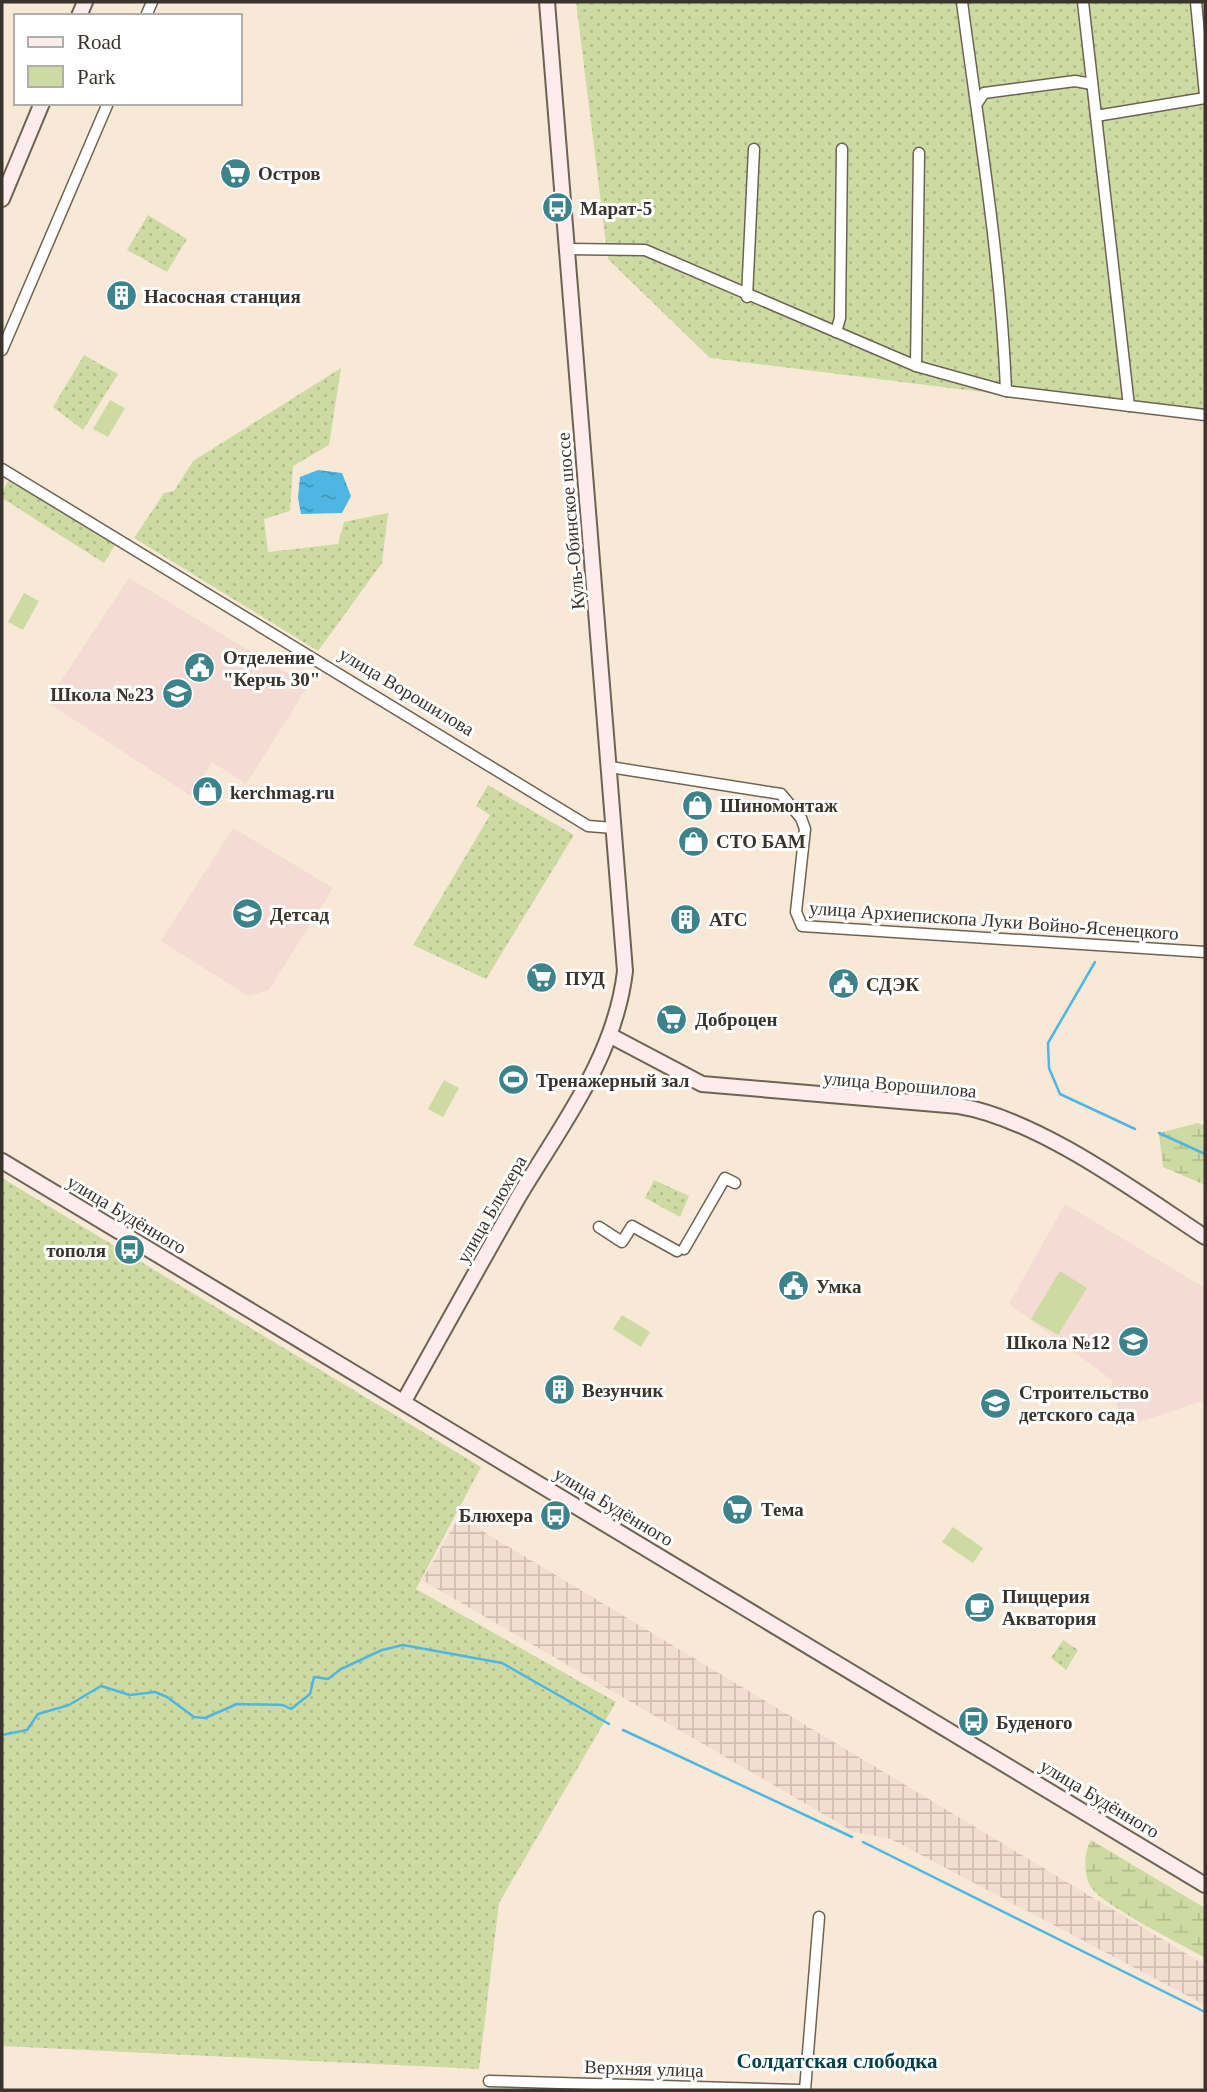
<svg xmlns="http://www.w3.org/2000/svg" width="1207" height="2092" font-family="'Times New Roman',serif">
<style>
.industrial{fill:url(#industrial-grid)}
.education{fill:#f4dbd3}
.green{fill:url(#green-dots)}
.wetland{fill:url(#wetland-marsh)}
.pitch{fill:#cddba3}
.water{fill:url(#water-ripples)}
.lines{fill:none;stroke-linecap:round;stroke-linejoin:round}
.stream{stroke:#4eb6e3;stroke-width:2.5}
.minor-casing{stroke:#6e6353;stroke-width:13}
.secondary-casing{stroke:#6e6353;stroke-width:18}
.minor{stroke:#fff;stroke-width:10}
.secondary{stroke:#feeced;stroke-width:14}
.labels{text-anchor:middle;stroke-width:6;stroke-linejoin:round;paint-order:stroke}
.poi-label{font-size:19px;font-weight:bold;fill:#39342c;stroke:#fff;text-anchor:start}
.street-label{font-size:19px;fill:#39342c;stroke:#fff}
.neighbourhood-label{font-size:21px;font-weight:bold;fill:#004148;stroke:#fff}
</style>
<defs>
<pattern id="industrial-grid" width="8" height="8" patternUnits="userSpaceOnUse" patternTransform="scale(1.75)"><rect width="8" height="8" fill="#f3dcd0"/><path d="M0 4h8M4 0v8" fill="none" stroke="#d1bdb3"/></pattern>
<pattern id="green-dots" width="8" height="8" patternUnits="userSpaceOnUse" patternTransform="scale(1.75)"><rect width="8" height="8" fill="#cddba3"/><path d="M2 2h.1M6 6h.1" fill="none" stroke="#b1bd8c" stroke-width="1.8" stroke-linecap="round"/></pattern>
<pattern id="wetland-marsh" width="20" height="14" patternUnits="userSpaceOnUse" patternTransform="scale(1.75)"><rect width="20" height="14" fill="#cddba3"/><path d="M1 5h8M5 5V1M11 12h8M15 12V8" fill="none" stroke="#b1bd8c"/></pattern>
<pattern id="water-ripples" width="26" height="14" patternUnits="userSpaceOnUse" patternTransform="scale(1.75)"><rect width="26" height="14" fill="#4eb6e3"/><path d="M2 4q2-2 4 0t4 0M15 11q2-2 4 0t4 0" fill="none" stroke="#4295b8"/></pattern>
</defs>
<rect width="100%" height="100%" fill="#f7e9d6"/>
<!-- industrial -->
<path class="industrial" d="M459 1517 1205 1965V2005L891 1839 854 1832 422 1580Z"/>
<!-- education -->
<g class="education">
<path d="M129 578 308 686 246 784 212 762 191 796 47 702Z"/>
<path d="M233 828 333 888 269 990 248 996 161 941Z"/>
<path d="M1065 1204 1205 1288V1400L1122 1428 1112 1380 1009 1304Z"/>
</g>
<!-- green -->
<g class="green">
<path d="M576 2H1205V420L710 358 608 259Z"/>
<path d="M148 215 187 239 167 272 127 250Z"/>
<path d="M84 355 118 374 83 430 53 407Z"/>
<path d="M341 368 329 445 293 466 290 511 264 519 268 552 338 544 344 522 388 513 382 563 318 651 134 538 164 493 174 491 193 461Z"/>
<path d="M10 478 115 545 104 563 2 498V492Z"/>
<path d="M488 785 574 835 486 979 413 945 490 815 476 806Z"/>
<path d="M2 1178 481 1467 416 1589 616 1702 499 1903 479 2069 2 2046Z"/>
<path d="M654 1180 689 1196 680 1217 645 1198Z"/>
<path d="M1063 1640 1078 1650 1066 1670 1051 1658Z"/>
</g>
<!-- wetland -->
<g class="wetland">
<path d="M1198 1123 1205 1126V1185L1163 1167 1159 1133Z"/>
<path d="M1091 1840 1205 1908V1958C1182 1944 1103 1906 1091 1887 1083 1875 1084 1851 1091 1840Z"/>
</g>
<!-- pitch -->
<g class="pitch">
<path d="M110 400 125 408 108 437 93 429Z"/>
<path d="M24 593 39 601 23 630 8 622Z"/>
<path d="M444 1080 459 1088 443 1117 428 1109Z"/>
<path d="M1060 1271 1087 1288 1058 1335 1031 1319Z"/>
<path d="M622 1315 650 1332 641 1347 613 1329Z"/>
<path d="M953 1527 983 1548 973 1563 942 1542Z"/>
</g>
<!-- water -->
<path class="water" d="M318 470 342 473 351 496 342 513 301 514 298 498 300 477Z"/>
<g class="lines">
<!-- stream -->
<g class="stream">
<path d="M1095 962 1048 1043 1049 1068 1060 1094 1135 1129"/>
<path d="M1159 1133 1205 1154"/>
<path d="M623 1730 852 1837"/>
<path d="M2 1735 27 1730 38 1714 69 1705 101 1686 130 1695 155 1692 167 1697 194 1717 205 1718 237 1704 283 1705 291 1709 310 1694 314 1677 328 1679 341 1669 382 1650 403 1645 502 1663 609 1724"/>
<path d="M863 1842 1205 2012"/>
</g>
<defs>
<g id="minor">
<path d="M962 2C979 131 1001 261 1006 391"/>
<path d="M1083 2 1129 406"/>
<path d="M1196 2 1205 95"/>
<path d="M146 16 152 2"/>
<path d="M978 102 984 93 1075 81 1092 84"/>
<path d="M1096 116 1205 98"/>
<path d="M568 249 645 250 916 366 1006 391 1205 415"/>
<path d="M747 297 754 149"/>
<path d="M836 332 840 318 842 149"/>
<path d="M2 350 108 103"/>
<path d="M916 366 919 153"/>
<path d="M2 469 588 826 614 828"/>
<path d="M610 767 781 794 801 818 805 829 796 912 802 926 1205 952"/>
<path d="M599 1227 622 1242 632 1226 677 1251"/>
<path d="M684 1249 725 1178 735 1183"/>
<path d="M489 2081 799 2090"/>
<path d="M805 2090 819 1917"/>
</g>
<g id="secondary">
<path d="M79 16 85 2"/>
<path d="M2 199 42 103"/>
<path d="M611 1036 702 1084 959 1106C1038 1119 1138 1193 1205 1237"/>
<path d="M2 1161 1205 1885"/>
<path d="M404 1401C442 1333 480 1264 519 1196 562 1124 615 1057 625 971L547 2"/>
</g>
</defs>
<!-- minor casing -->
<use href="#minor" class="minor-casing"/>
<!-- secondary casing -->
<use href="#secondary" class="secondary-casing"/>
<!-- minor -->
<use href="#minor" class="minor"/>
<!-- secondary -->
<use href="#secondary" class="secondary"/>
</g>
<!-- icons -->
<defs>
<symbol id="supermarket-disc" viewBox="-11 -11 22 22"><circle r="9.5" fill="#3c838c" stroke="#fff"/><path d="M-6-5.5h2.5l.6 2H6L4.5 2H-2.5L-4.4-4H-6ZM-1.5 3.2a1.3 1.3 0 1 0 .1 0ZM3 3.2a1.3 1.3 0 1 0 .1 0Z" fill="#fff"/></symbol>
<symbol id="bus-disc" viewBox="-11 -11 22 22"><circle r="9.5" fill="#3c838c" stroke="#fff"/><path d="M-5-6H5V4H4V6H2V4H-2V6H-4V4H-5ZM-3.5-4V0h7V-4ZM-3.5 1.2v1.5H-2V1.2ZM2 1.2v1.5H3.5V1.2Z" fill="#fff"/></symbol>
<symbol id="building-disc" viewBox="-11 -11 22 22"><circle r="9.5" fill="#3c838c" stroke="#fff"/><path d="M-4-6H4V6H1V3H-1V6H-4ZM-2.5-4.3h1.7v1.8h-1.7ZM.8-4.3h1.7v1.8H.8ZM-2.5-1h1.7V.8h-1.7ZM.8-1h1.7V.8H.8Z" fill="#fff"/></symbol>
<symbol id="civic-disc" viewBox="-11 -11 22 22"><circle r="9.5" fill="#3c838c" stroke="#fff"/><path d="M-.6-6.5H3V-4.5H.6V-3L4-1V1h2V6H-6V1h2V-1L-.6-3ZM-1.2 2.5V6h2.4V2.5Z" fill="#fff"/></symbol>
<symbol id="school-disc" viewBox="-11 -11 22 22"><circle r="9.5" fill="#3c838c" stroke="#fff"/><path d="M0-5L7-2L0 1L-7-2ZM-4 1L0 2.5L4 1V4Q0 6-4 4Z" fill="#fff"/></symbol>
<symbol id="shop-disc" viewBox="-11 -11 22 22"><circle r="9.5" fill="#3c838c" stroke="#fff"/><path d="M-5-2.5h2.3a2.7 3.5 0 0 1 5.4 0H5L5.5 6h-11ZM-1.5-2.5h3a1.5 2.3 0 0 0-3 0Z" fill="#fff"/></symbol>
<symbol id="stadium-disc" viewBox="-11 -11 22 22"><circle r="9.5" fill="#3c838c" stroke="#fff"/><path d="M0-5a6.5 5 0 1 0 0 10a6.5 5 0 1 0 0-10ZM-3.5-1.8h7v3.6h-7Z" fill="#fff"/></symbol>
<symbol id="cafe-disc" viewBox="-11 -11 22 22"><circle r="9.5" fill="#3c838c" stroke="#fff"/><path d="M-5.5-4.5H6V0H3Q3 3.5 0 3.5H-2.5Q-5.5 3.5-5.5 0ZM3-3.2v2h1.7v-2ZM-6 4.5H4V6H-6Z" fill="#fff"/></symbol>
</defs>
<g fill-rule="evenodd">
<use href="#supermarket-disc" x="218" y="156" width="35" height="35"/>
<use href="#bus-disc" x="540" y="190" width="35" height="35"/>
<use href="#building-disc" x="104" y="278" width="35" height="35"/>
<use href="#civic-disc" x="182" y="650" width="35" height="35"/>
<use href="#school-disc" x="160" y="676" width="35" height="35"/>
<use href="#shop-disc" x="190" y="774" width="35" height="35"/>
<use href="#shop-disc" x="680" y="788" width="35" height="35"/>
<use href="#shop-disc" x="676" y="824" width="35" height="35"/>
<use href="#school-disc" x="230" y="896" width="35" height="35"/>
<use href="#building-disc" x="668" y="902" width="35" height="35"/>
<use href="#supermarket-disc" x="524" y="960" width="35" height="35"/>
<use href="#civic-disc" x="826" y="966" width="35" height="35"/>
<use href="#supermarket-disc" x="654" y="1002" width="35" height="35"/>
<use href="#stadium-disc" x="496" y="1062" width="35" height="35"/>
<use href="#bus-disc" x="112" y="1232" width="35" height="35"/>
<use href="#civic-disc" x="776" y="1268" width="35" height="35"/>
<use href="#school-disc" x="1116" y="1324" width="35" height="35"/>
<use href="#building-disc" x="542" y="1372" width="35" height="35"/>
<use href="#school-disc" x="978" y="1386" width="35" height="35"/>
<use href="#supermarket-disc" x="720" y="1492" width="35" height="35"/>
<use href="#bus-disc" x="538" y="1498" width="35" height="35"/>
<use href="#cafe-disc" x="962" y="1590" width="35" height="35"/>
<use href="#bus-disc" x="956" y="1704" width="35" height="35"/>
</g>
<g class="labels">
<!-- poi labels -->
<g class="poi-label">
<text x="258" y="180">Остров</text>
<text x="580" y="215">Марат-5</text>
<text x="144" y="303">Насосная станция</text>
<text x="223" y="664">Отделение<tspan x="223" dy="22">"Керчь 30"</tspan></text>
<text x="154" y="701" text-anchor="end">Школа №23</text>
<text x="230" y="799">kerchmag.ru</text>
<text x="720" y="812">Шиномонтаж</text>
<text x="716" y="848">СТО БАМ</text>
<text x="270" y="921">Детсад</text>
<text x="709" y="926">АТС</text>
<text x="565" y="985">ПУД</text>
<text x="866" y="991">СДЭК</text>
<text x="695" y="1026">Доброцен</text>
<text x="536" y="1087">Тренажерный зал</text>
<text x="106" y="1257" text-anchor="end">тополя</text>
<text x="816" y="1293">Умка</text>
<text x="1110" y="1349" text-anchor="end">Школа №12</text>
<text x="582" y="1397">Везунчик</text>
<text x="1019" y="1399">Строительство<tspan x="1019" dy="22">детского сада</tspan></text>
<text x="761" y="1516">Тема</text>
<text x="533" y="1522" text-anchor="end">Блюхера</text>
<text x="1002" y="1603">Пиццерия<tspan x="1002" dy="22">Акватория</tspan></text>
<text x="996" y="1729">Буденого</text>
</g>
<!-- street labels -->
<g class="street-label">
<text transform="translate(570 521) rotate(-95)" y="7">Куль-Обинское шоссе</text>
<text transform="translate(407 691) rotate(31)" y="7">улица Ворошилова</text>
<text transform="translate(994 920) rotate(4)" y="7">улица Архиепископа Луки Войно-Ясенецкого</text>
<text transform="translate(900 1084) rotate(5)" y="7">улица Ворошилова</text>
<text transform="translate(491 1209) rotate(-60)" y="7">улица Блюхера</text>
<text transform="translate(127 1214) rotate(31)" y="7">улица Будённого</text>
<text transform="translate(614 1506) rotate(31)" y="7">улица Будённого</text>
<text transform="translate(1100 1798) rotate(31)" y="7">улица Будённого</text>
<text transform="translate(644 2068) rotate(2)" y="7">Верхняя улица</text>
</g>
<!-- neighbourhood labels -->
<g class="neighbourhood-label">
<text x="837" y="2068">Солдатская слободка</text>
</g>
</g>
<!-- border -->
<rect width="1207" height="2092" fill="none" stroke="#39342c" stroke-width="7"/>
<!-- legend -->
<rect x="14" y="14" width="228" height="91" fill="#ffffff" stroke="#b0aeab" stroke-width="2"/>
<rect x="28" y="37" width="35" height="10" fill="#feeced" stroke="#b0aeab" stroke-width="2"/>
<text x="77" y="49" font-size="21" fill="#39342c">Road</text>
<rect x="28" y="66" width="35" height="21" fill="#cddba3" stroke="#b0aeab" stroke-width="2"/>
<text x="77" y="84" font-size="21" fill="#39342c">Park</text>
</svg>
